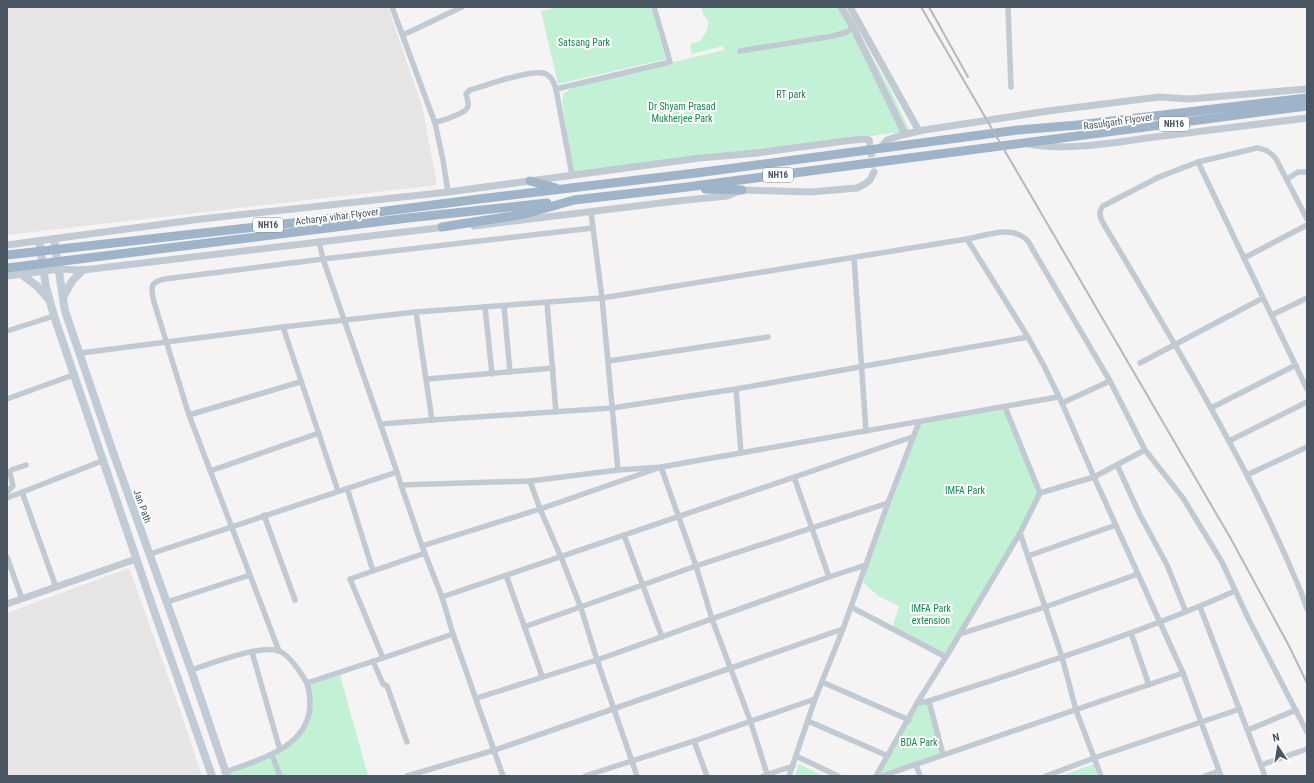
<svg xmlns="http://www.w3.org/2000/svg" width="1314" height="783" font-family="'Roboto Condensed',sans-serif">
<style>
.education{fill:#e6e4e5}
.green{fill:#c3f1d5}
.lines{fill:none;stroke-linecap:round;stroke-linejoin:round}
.tertiary-tunnel{stroke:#caccce;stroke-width:7;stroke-dasharray:7 3.5;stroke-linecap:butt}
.minor{stroke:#c1cad2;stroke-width:5.5}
.tertiary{stroke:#c1cad2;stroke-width:7}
.secondary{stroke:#c1cbd6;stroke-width:8}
.trunk{stroke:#9fb4c9;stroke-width:9}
.rail{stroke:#b5b8bd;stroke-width:2}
.labels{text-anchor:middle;stroke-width:4;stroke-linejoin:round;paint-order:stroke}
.shield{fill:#fff;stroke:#808990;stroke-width:1}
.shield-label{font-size:9px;font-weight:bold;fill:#4a5661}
.park-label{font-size:10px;fill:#17864f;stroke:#fff}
.street-label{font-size:10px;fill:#4a5661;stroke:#fff}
</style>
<rect width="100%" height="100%" fill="#f5f3f3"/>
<!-- education -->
<g class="education">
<path d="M7 7H388L422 106 437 185 7 235Z"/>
<path d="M129 568 181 713 202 776H7V613Z"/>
</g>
<!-- green -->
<g class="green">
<path d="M561 7H651L666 59 558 84 541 11Z"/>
<path d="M701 7H839L856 28 890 89 910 131 573 174 562 99 564 93 578 85 724 50 723 46 691 54 690 44 700 41 706 32 709 22 703 14Z"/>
<path d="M1005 407 1040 493 946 657 892 629 899 606 878 596 864 583 866 565 919 422Z"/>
<path d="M340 675 368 776H281L273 756 292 743 309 718 308 684Z"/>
<path d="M929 701 943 755 882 776H876L917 703Z"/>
<path d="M272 756 279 776H228L227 773Z"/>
<path d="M799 764 823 776H795Z"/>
<path d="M1094 764 1098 776H1061Z"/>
</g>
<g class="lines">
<!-- tertiary-tunnel -->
<path class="tertiary-tunnel" d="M869 140 874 172"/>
<!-- minor -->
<g class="minor">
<path d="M392 7 435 123 443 160 448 192"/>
<path d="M1008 7 1011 87"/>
<path d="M403 35 462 7"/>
<path d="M740 51 833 36 847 32 853 27"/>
<path d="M556 89 670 62 654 7"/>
<path d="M435 123C442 120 467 114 468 106 469 103 467 98 466 94L470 90C485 86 533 68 546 74 552 77 554 83 556 89L572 175"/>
<path d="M1198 162 1244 258 1307 225"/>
<path d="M1287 179 1298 172H1307"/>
<path d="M591 212 593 228"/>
<path d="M1307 219 1276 159C1271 152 1266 149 1257 148L1198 162 1159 177 1103 206C1098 212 1100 217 1103 223 1155 310 1207 397 1253 487 1270 521 1286 556 1301 592L1307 609"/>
<path d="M967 239 1028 337 1044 366 1062 403 1094 477 1183 673 1221 776"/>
<path d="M854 258 866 431"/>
<path d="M1244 258 1307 389"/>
<path d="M547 303 556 412"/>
<path d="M504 306 510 372"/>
<path d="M485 307 492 374"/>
<path d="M416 312 432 420"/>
<path d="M1272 315 1307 298"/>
<path d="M283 327 338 491"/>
<path d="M7 331 54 316"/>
<path d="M81 353 283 327 416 312 602 298 967 239C985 236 1010 225 1026 239 1029 242 1031 246 1033 250L1110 381 1062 403"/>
<path d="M609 361 768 337"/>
<path d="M1140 363 1263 298"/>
<path d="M427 379 553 368"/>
<path d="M1110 381 1145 450"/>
<path d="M736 389 741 453"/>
<path d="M7 399 73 375"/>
<path d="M1005 407 1040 493"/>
<path d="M1211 408 1296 365"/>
<path d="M189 415 300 382"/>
<path d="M381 424 432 420 612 408 736 389 1028 337"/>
<path d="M1229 441 1307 402"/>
<path d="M1117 465 1140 515 1167 565 1186 612"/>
<path d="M210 471 319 433"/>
<path d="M397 472 401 485 530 481 618 470 661 467 1058 397"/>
<path d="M1247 475 1307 447"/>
<path d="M794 477 829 577"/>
<path d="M530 481 540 509 561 557 581 608 597 660 637 776"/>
<path d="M401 485 422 546 442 597 453 634 503 776"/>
<path d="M347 488 373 571 425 553"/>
<path d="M7 492 13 486 10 473 11 470 26 465"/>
<path d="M22 492 56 587"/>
<path d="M7 498 102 461"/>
<path d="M264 515 295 600"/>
<path d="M1020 533 1062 657 1076 710 1101 776"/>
<path d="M624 535 662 637"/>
<path d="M422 546 540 509 661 467 696 566 712 619 750 720 767 774"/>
<path d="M150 554 397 472 323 259 593 228 602 298 618 470"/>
<path d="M1028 556 1116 525"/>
<path d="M7 557 22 599"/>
<path d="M373 571 350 579 383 658 453 634"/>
<path d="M506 575 542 676"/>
<path d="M442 597 912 437"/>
<path d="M167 602 250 575"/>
<path d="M851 607 946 657"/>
<path d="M1200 607 1265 776"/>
<path d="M524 627 696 566 888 503"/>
<path d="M1131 633 1149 685"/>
<path d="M960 634 1045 607 1138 574"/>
<path d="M279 651 189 415 154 302C151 288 149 282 165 279L323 259 319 241"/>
<path d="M252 652 280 750"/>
<path d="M373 661 383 684 387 686 407 742"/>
<path d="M191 670C210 664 261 644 279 651 290 655 301 673 307 683L383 658"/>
<path d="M822 682 909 720"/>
<path d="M477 698 597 660 829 577 866 565"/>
<path d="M929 701 943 755"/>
<path d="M917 703 929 701C1032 667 1136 635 1235 591"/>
<path d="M808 721 888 756"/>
<path d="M1248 730 1296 710"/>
<path d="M694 741 707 776"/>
<path d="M272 755 280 776"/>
<path d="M796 756 838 776"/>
<path d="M916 765 920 776"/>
<path d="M1261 765 1307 749"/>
<path d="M225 772C268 757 324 742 307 683"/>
<path d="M407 776 495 750 843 629"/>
<path d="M585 776 694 741 815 699"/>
<path d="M763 776 793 766"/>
<path d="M789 776 815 699 843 629 888 503 919 422"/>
<path d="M876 776 917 703 946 657 1020 533 1040 493 1094 477 1145 450 1183 498 1222 562 1248 618 1307 732"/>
<path d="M882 776 1183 673"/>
<path d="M1046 776 1094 758 1240 709"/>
<path d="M1205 776 1219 771"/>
</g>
<!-- tertiary -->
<g class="tertiary">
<path d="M841 7 853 27 905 134"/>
<path d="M850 7 919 131"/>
<path d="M1029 144C1064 151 1112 143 1147 138 1200 131 1254 125 1307 118"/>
<path d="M879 149 887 140 902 135 924 130 1048 111 1159 97 1189 99 1307 89"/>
<path d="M474 226 677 201 727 196 742 190 811 192 857 188 865 184 870 180 874 172"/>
<path d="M7 245 201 219 448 192 700 158 757 153 845 141 865 139 869 140"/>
<path d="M7 276 59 269 83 270 446 227"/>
<path d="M7 604 136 559"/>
</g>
<!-- secondary -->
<g class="secondary">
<path d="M54 239 65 311 114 455 191 670 227 776"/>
<path d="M39 241 46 287 54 316 152 605 212 776"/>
<path d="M21 274 37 286 49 300"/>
<path d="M63 297 72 281 83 270"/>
</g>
<!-- trunk -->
<g class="trunk">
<path d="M530 181 556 188"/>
<path d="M705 189 742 190"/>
<path d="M442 227 525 214 574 200 679 188 1307 106"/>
<path d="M7 255 301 222 479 199 696 173 1018 130 1078 125 1307 98"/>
<path d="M7 268 408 218 547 203"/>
</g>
<!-- rail -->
<g class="rail">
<path d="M921 7 1231 539 1288 644 1307 683"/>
<path d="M929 7 968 77"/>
</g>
</g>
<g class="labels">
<!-- shield labels -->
<g class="shield">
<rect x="1159" y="117" width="30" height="14" rx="3"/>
<rect x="763" y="168" width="30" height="14" rx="3"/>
<rect x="253" y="218" width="30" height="14" rx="3"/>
</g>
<g class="shield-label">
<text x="1174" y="127">NH16</text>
<text x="778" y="178">NH16</text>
<text x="268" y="228">NH16</text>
</g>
<!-- park labels -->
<g class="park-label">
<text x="584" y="46">Satsang Park</text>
<text x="791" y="98">RT park</text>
<text x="682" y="110">Dr Shyam Prasad<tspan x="682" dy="12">Mukherjee Park</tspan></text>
<text x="965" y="494">IMFA Park</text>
<text x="931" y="612">IMFA Park<tspan x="931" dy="12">extension</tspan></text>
<text x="919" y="746">BDA Park</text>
</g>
<!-- street labels -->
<g class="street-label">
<text transform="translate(1118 121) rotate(-8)" y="4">Rasulgarh Flyover</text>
<text transform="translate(337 216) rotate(-7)" y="4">Acharya vihar Flyover</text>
<text transform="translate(143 506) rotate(70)" y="4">Jan Path</text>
</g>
</g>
<!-- border -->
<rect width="1314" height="783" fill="none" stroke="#4a5661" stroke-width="16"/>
<!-- north arrow -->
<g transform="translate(1278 747) rotate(348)" stroke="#ffffff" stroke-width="3" paint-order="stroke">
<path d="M0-3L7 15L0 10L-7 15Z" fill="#4a5661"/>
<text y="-6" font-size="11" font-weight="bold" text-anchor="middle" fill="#4a5661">N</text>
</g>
</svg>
